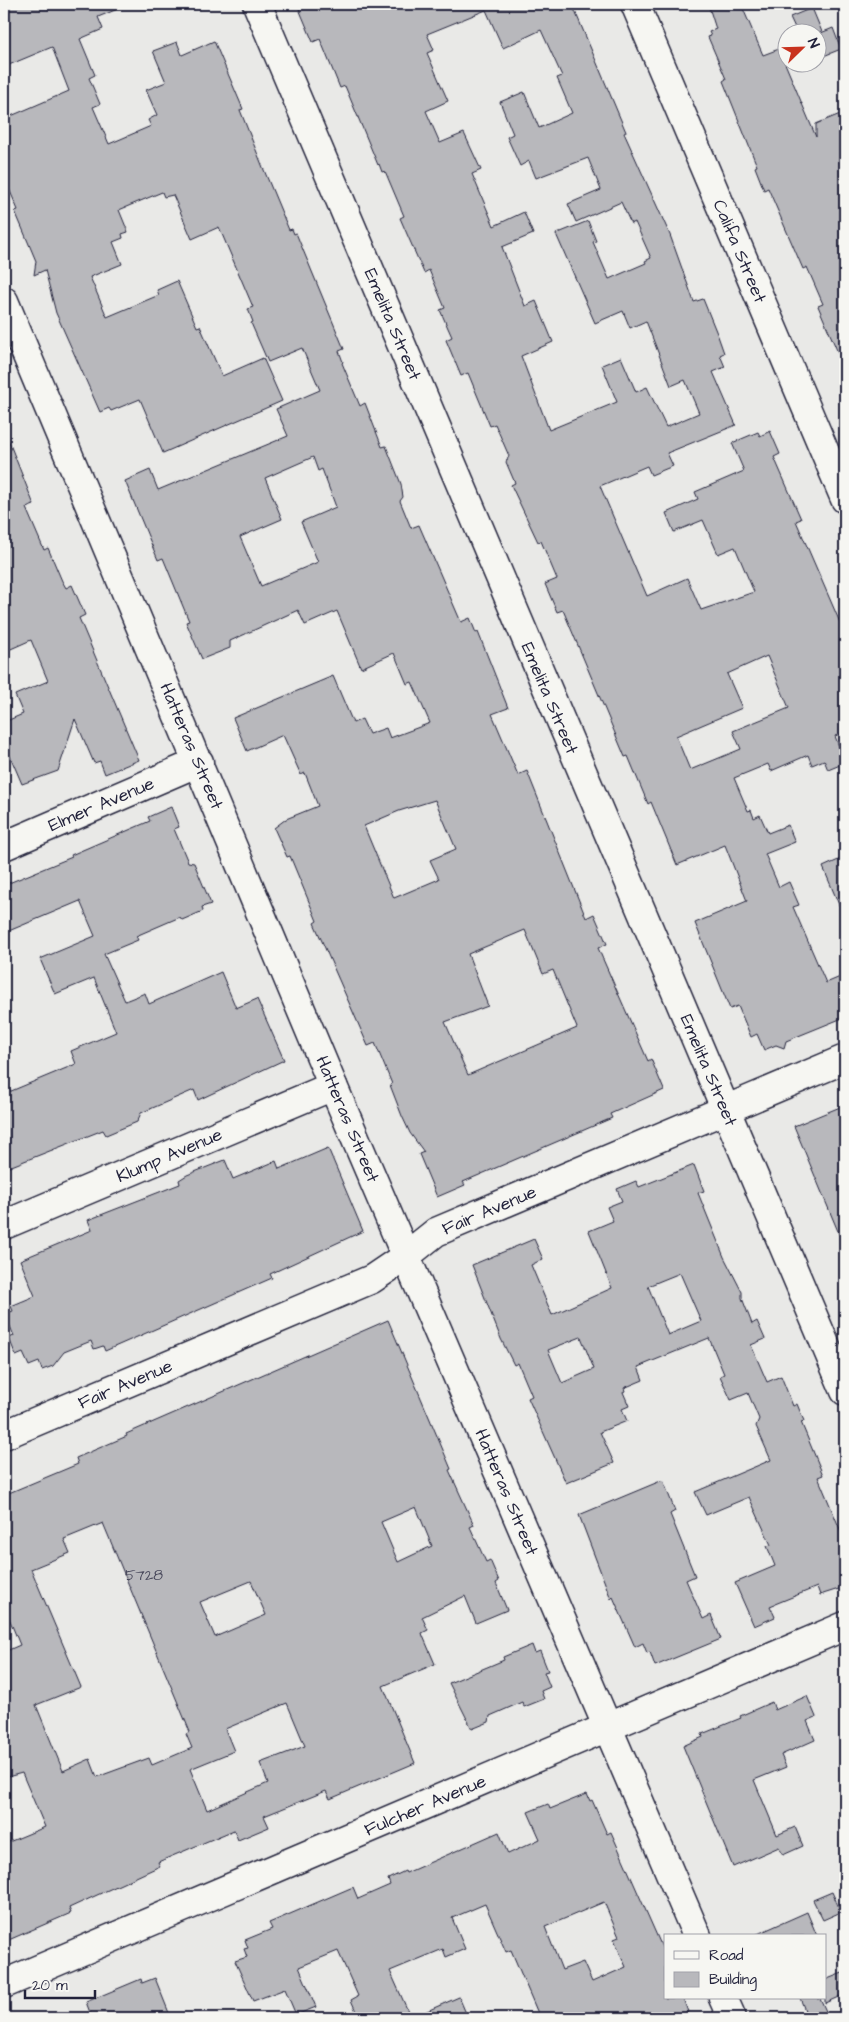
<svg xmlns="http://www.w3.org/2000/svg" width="849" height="2022" font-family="'Architects Daughter',sans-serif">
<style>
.building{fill:#b8b8bc;stroke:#22223b;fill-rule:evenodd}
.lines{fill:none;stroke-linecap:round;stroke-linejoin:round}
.minor-casing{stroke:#22223b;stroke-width:31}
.minor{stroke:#f6f6f2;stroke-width:28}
.labels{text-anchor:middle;stroke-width:5;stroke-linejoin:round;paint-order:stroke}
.number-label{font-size:15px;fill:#48485b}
.street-label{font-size:18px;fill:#22223b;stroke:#f6f6f2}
</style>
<rect width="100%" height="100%" fill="#e9e9e7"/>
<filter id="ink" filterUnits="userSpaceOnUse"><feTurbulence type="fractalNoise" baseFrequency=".02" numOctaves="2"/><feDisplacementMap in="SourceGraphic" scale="10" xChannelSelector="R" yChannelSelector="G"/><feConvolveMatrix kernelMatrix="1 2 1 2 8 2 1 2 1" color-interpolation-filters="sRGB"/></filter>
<g filter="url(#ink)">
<!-- building -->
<g class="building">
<path d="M4 4H130L98 17 103 29 80 39 95 75 89 78 100 104 93 107 109 144 151 126 148 120 157 115 146 90 166 82 153 51 177 42 182 55 214 41 243 109 240 110 264 170 289 230 292 229 294 234 296 233 344 349 339 351 343 362 342 363 360 406 365 403 382 447 386 446 401 484 403 497 400 501 411 528 419 525 461 622 470 618 476 633 478 632 508 708 492 714 518 775 527 771 586 918 594 914 607 944 598 948 648 1061 651 1059 664 1090 610 1114 612 1118 463 1182 465 1185 437 1197 419 1154 424 1152 410 1133 402 1116 390 1085 392 1084 375 1043 368 1046 314 923 317 921 290 856 287 857 274 828 286 819 318 806 305 773 301 775 283 735 247 751 233 718 333 676 353 723 362 719 369 734 386 728 390 738 430 723 412 682 407 684 394 653 361 668 337 611 305 625 298 610 230 641V648L202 659 186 622 189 621 163 558 158 560 125 481 150 470 158 490 288 436 276 409 320 390 302 348 268 362 251 323 253 322 248 309 253 307 219 227 192 239 173 195 164 197 162 192 119 210 128 232 122 234 123 238 113 242 122 264 90 277 107 317 159 295 157 290 177 281 197 327 200 326 222 376 263 358 282 401 163 453 140 399 111 411 109 408 100 412 56 313 45 270 34 275 36 261 15 211 18 210 4 177V119L69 91 52 47 4 67ZM313 457 318 471 322 469 336 507 301 522 318 562 261 586 240 537 282 519 265 478ZM435 800 456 849 430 860 439 879 394 898 364 826 399 811ZM525 930 543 974 553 970 577 1028 468 1075 445 1022 488 1006 468 954Z"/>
<path d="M297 4H572L626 132 624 133 670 235 694 302 703 299 718 336 724 353 720 355 725 367 713 372 736 425 667 453 673 466 651 475 647 466 600 486 647 596 687 578 701 610 754 592 735 547 718 554 703 520 674 532 666 513 698 499 695 492 744 471 732 443 758 432 760 436 770 431 780 454 774 457 801 519 796 521 845 634V732L835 736 845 763 828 770 824 760 812 765 808 755 771 771 768 764 734 778 748 811 751 810 754 818 760 815 768 833 788 825 795 842 765 854 779 887 789 882 799 905 793 907 826 983 845 975V1017L786 1041 784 1048 776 1045 764 1050 757 1034 751 1037 738 1006 730 1009 695 923 747 901 725 845 677 865 651 802 648 804 628 756 625 757 563 610 557 612 545 584 557 579 541 541 538 542 511 485 515 483 506 462 509 456 495 424 490 426 468 373 461 376 446 340 452 337 440 310 445 308 429 270 424 273 400 218 404 216 385 171 382 172 379 164 378 165 345 86 340 88 320 39 313 42ZM486 10 503 48 541 30 562 76 557 78 572 113 539 128 524 92 500 102 513 134 507 137 520 166 529 161 536 178 588 158 601 190 568 204 576 222 621 202 631 224 635 222 651 258 645 261 646 263 609 279 593 242 596 241 588 221 556 234 595 323 623 311 630 328 646 321 671 386 685 380 699 413 666 427 647 387 636 392 621 357 602 365 617 402 549 430 521 356 553 342 536 301 525 306 502 247 533 234 524 212 494 226 472 174 481 170 464 133 440 143 426 111 448 101 427 53 434 50 427 34ZM767 656 789 708 733 731 741 749 690 770 676 736 742 708 727 674Z"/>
<path d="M708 4H741L763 55 779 49 816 137V124L845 112V369L818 306 823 304 807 267 803 269 768 188 764 190 755 167 757 166 723 81 726 79 708 37 711 36 709 32 716 29Z"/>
<path d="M812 8 822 32H797L790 17Z"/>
<path d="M833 28 841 49 816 59V35Z"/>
<path d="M4 429 34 505 26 508 44 550 48 548 62 581 66 588 72 585 85 615 79 618 139 760 105 774 100 761 94 763 75 719 58 771 22 784 4 742V722L23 714 15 695 48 681 31 640 4 652Z"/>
<path d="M171 807 179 827 174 829 188 862 194 863 211 904 202 907 203 911 182 920 180 917 136 936 138 940 104 954 125 1001 145 993 149 1004 221 972 236 1008 257 999 284 1060 198 1100 194 1090 141 1113 137 1122 106 1135 103 1130 4 1169V1094L76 1064 71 1051 116 1032 94 978 55 994 40 959 95 936 80 901 4 933V885L72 857 71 855 150 821 148 817Z"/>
<path d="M845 857V919L823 867Z"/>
<path d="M845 1105V1248L794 1126Z"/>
<path d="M328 1148 363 1231 270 1274 272 1278 105 1351 103 1346 94 1349 91 1341 64 1352 53 1366 42 1370 39 1362 29 1366 23 1353 16 1356 9 1338 14 1336 5 1314 13 1311 11 1306 35 1296 20 1260 92 1230 88 1220 180 1184 179 1180 187 1175 225 1160 233 1179 276 1161 279 1169Z"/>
<path d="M694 1165 704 1191 698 1193 724 1257 742 1292V1298L752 1324 757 1321 765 1339 751 1345 767 1382 781 1376 793 1406 797 1404 804 1421 801 1422 823 1475 818 1477 845 1541V1587L820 1595 817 1587 770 1606 775 1617 754 1626 735 1583 775 1566 767 1546 771 1545 749 1497 706 1515 695 1492 771 1460 756 1426 759 1419 748 1393 731 1400 720 1376 724 1374 709 1338 638 1367 643 1380 624 1388 625 1391 623 1392 629 1406 622 1409 627 1421 600 1432 614 1463 566 1483 528 1398 532 1396 518 1363 514 1365 501 1339 472 1265 534 1239 543 1259 531 1265 552 1315 612 1288 589 1231 613 1221 607 1207 622 1201 617 1189 636 1181 639 1187ZM680 1273 701 1321 668 1335 648 1286ZM581 1337 594 1369 562 1383 548 1350Z"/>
<path d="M388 1320 451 1469 449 1470 474 1525 470 1527 486 1562 490 1560 499 1581 496 1583 507 1610 476 1623 465 1596 422 1617 428 1630 422 1633 423 1636 435 1664 383 1686 415 1763 330 1799 326 1791 264 1816 269 1827 238 1840 234 1830 158 1862 160 1866 69 1908 71 1913 4 1942V1844L45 1827 22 1773 4 1778V1652L20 1645 4 1606V1495L78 1464 76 1458 127 1436 126 1434ZM416 1507 432 1546 398 1562 381 1522ZM103 1523 190 1732 186 1734 192 1748 152 1765 149 1758 97 1777 90 1759 63 1771 36 1705 81 1687 31 1569 70 1553 64 1539ZM251 1581 266 1615 215 1637 200 1602ZM287 1703 305 1746 260 1763 268 1783 207 1810 190 1769 234 1751 225 1729Z"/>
<path d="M663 1480 675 1511 670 1514 695 1576 686 1580 703 1619 711 1615 721 1639 655 1666 650 1652 647 1653 643 1643 635 1647 613 1597 611 1599 579 1515Z"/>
<path d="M532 1645 535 1653 540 1651 548 1671 544 1672 550 1687 541 1691 544 1699 524 1707 522 1702 490 1716 489 1722 472 1729 449 1683 504 1660 503 1657Z"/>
<path d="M807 1696 816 1717 807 1721 815 1740 781 1755 786 1767 754 1780 777 1835 795 1827 803 1846 783 1855 779 1847 733 1867 683 1746 703 1737 702 1734 741 1718 740 1716 772 1702 775 1710Z"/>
<path d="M587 1794 590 1801 592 1800 607 1834 611 1832 665 1954V1998H683L688 2012 683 2014 685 2018H540L511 1950 506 1952 485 1904 452 1918 465 1949 446 1957 443 1949 390 1971 411 2018 459 1997 468 2018H359L351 2000 358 1996 338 1951 299 1967 316 2007 296 2015 285 1989 253 2001 235 1961 247 1957 244 1949 248 1948 245 1940 272 1929 269 1923 353 1887 358 1899 390 1885 388 1879 405 1871 406 1873 499 1832 508 1854 540 1839 528 1812 548 1804 550 1809ZM604 1902 619 1937 614 1939 626 1967 592 1982 583 1962 562 1970 545 1927Z"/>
<path d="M832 1892 841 1912 823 1920 813 1900Z"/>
<path d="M807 1912 817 1936H753Z"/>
<path d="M845 1972V1994L825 2003V1980Z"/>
<path d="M155 1978 171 2018H92L86 2002 141 1979 142 1983Z"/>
<path d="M800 1998H820L829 2018H808Z"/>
</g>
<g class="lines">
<defs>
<g id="minor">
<path d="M257 4 845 1391"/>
<path d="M635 4 845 499"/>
<path d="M4 301 333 1086 697 1936"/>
<path d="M4 846 199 762"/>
<path d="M4 1225 333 1086"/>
<path d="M4 1435 372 1279 406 1256 436 1232 845 1059"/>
<path d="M4 1984 845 1626"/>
<path d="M723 1998 732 2018"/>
</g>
</defs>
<!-- minor casing -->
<use href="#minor" class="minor-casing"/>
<!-- minor -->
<use href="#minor" class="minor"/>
</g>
</g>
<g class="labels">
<!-- number labels -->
<g class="number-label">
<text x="144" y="1580">5728</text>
</g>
<!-- street labels -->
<g class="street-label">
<text transform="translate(740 251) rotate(67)" y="6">Califa Street</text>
<text transform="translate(393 324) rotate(67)" y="6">Emelita Street</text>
<text transform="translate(550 698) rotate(67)" y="6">Emelita Street</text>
<text transform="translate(192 746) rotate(67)" y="6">Hatteras Street</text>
<text transform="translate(101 804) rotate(-23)" y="6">Elmer Avenue</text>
<text transform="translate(709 1070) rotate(67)" y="6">Emelita Street</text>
<text transform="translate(348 1119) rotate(67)" y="6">Hatteras Street</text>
<text transform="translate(169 1155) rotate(-23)" y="6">Klump Avenue</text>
<text transform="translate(489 1210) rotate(-23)" y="6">Fair Avenue</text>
<text transform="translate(125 1384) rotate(-23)" y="6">Fair Avenue</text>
<text transform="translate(507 1492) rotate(67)" y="6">Hatteras Street</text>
<text transform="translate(425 1805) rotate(-23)" y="6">Fulcher Avenue</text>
</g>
</g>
<!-- margin -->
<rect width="849" height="2022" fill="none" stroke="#f6f6f2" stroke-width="20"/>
<rect x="10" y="10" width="829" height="2002" fill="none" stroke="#22223b" stroke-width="2" filter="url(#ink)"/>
<!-- legend -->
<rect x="664" y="1934" width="162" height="65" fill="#f6f6f2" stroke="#a1a1a9"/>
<rect x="674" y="1951" width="25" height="8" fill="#f6f6f2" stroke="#a1a1a9"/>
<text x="709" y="1960" font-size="15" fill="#22223b">Road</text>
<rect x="674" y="1972" width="25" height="15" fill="#b8b8bc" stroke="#a1a1a9"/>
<text x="709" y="1984" font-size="15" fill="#22223b">Building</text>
<!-- north arrow -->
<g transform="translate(802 48) rotate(67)"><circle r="24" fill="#f6f6f2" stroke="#a1a1a9"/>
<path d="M0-4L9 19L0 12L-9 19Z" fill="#c8321e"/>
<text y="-8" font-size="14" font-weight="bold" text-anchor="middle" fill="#22223b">N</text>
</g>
<!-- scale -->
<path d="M25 1990v8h70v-8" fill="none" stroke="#22223b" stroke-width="2.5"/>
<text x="32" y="1990" font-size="15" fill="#22223b" stroke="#f6f6f2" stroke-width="4" paint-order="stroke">20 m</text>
</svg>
